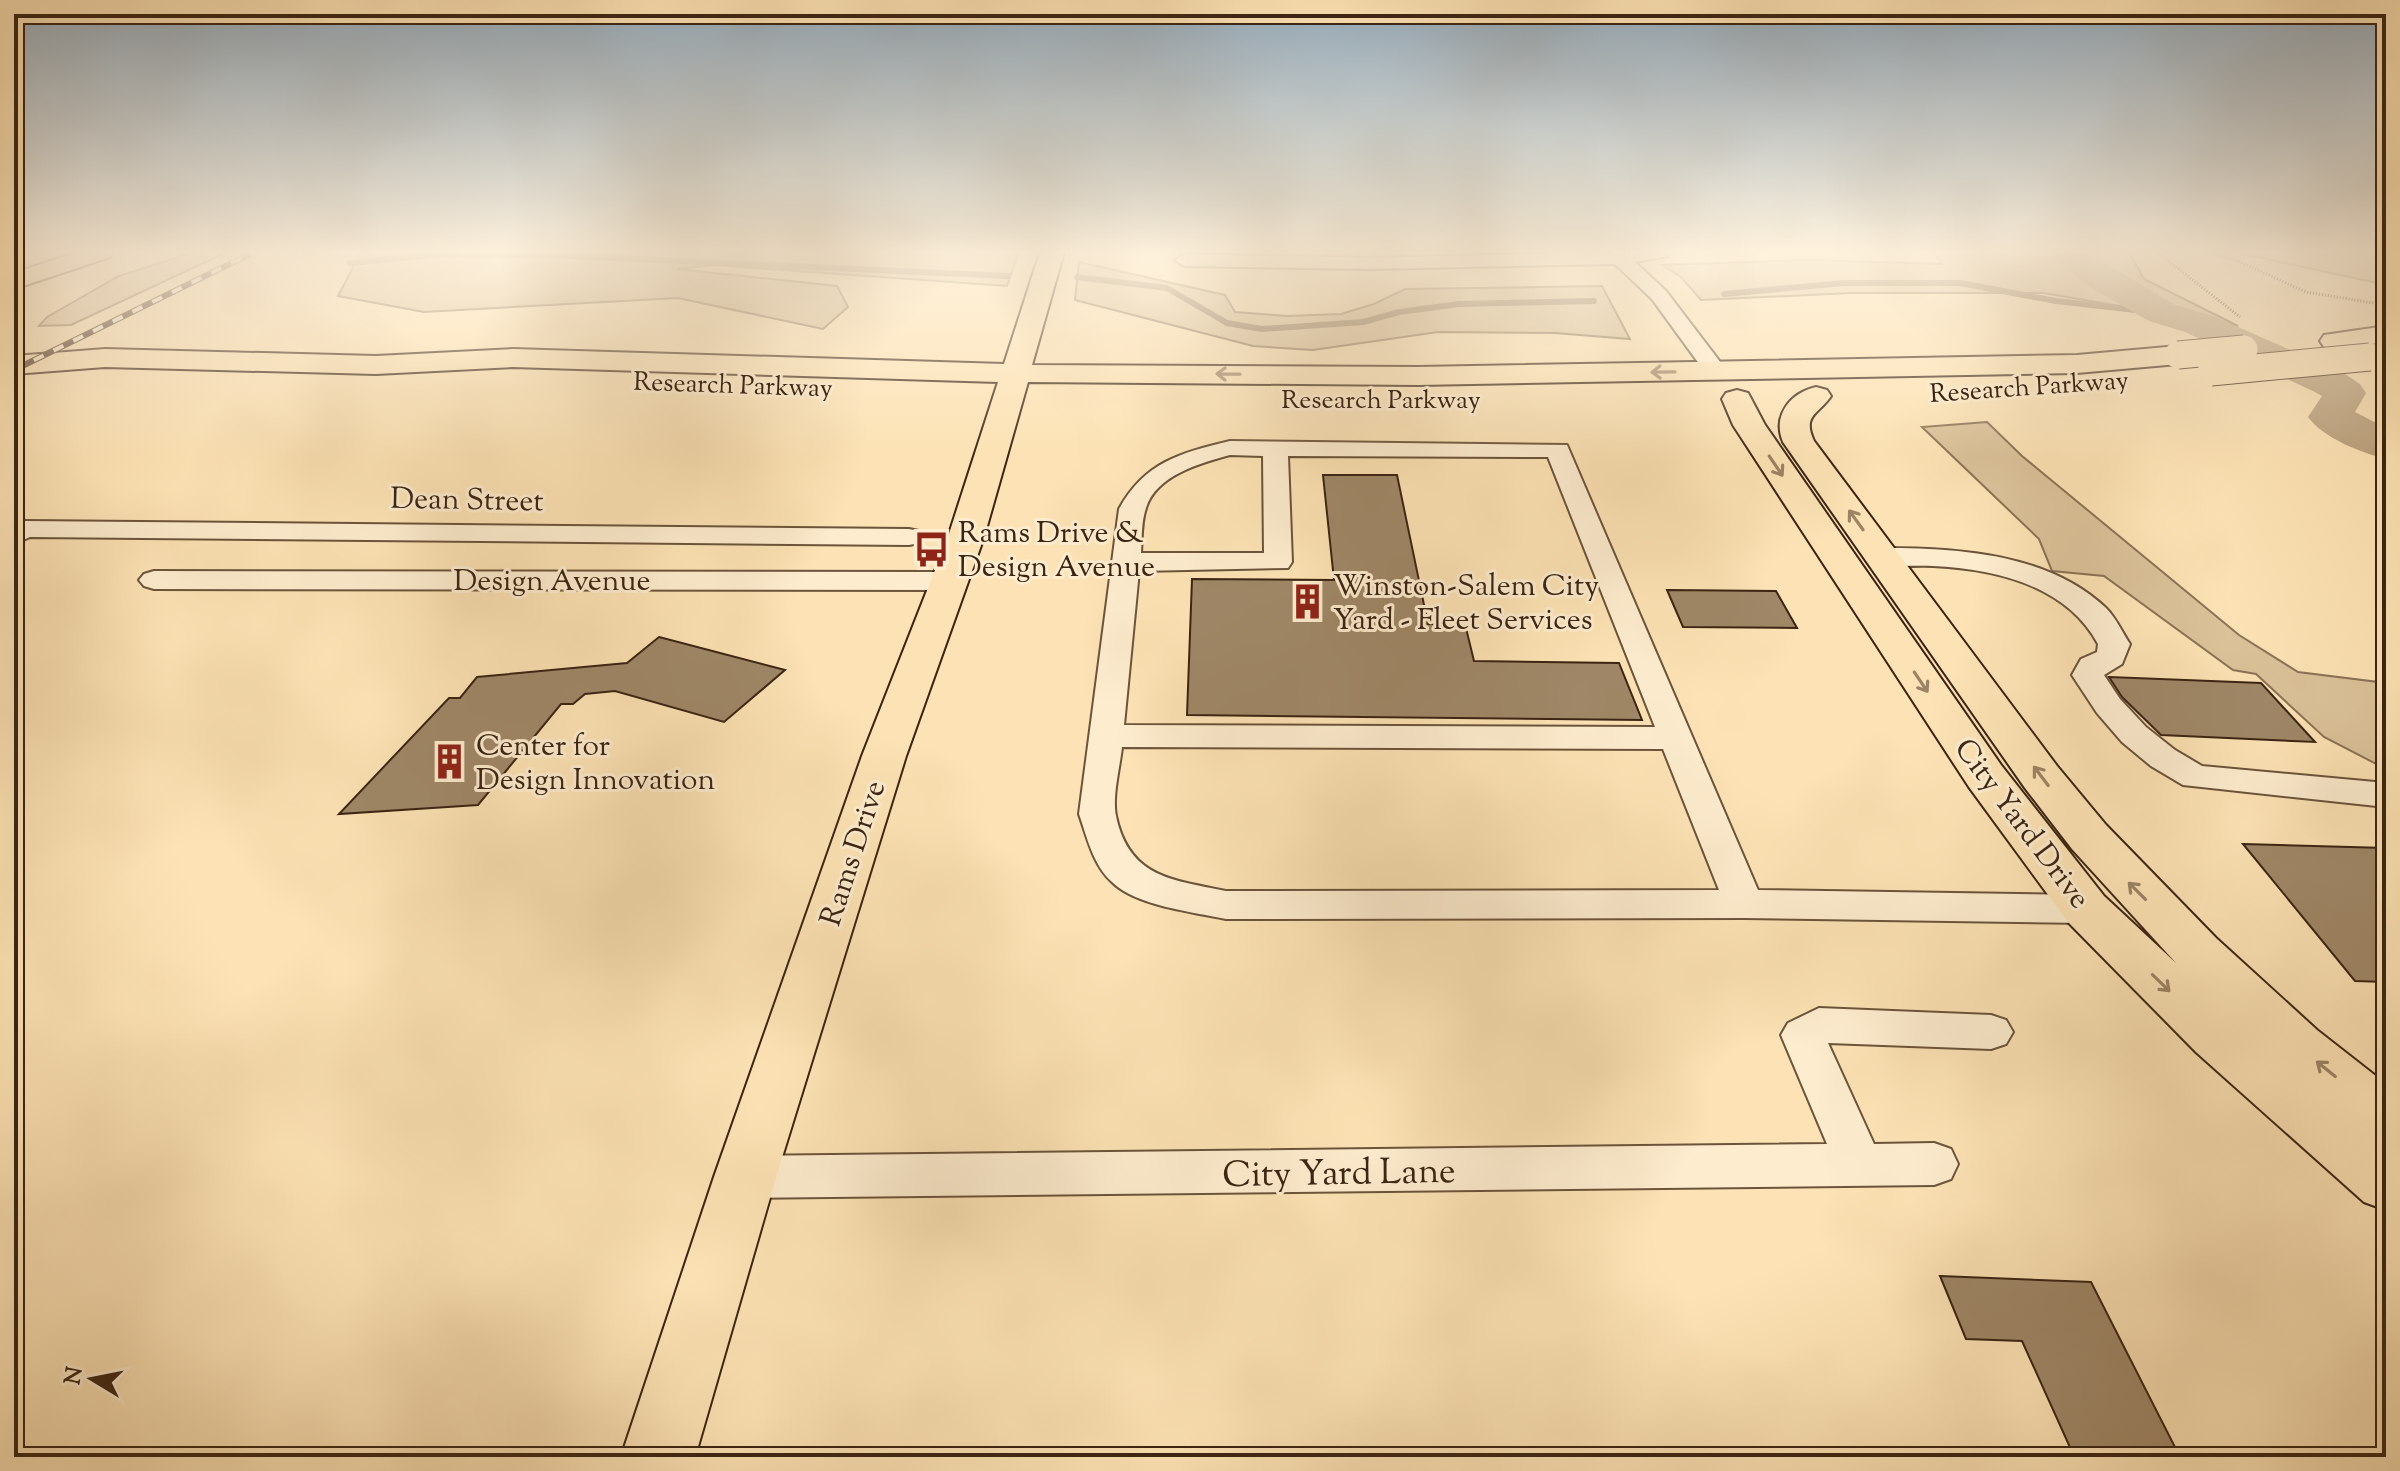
<svg xmlns="http://www.w3.org/2000/svg" width="2400" height="1471" font-family="'Sorts Mill Goudy',serif">
<style>
.green{fill:#dbc299;stroke:#8b7356;stroke-width:2}
.lines{fill:none;stroke-linecap:round;stroke-linejoin:round}
.stream{stroke:#876f53;stroke-width:6}
.river{fill:#baa17d;fill-rule:evenodd}
.building{fill:#9f8767;stroke:#3b2413;stroke-width:2}
.minor-casing{stroke:#6b543b;stroke-width:4}
.major-casing{stroke:#3b2413;stroke-width:4}
.highway-casing{stroke:#3b2413;stroke-width:4}
.path{stroke:#3b2413;stroke-width:3;stroke-dasharray:1 2;stroke-linecap:butt}
.minor{fill:#fdecce;fill-rule:evenodd}
.major{fill:#fce2b4;fill-rule:evenodd}
.highway{fill:#fce2b4;fill-rule:evenodd}
.rail-casing{stroke:#3b2413;stroke-width:6}
.rail{stroke:#fdecce;stroke-width:4;stroke-dasharray:11;stroke-linecap:butt}
.major-bridge-casing{stroke:#3b2413;stroke-width:29;stroke-linecap:butt}
.major-bridge{stroke:#fce2b4;stroke-width:27}
.oneway{stroke:#9c8364}
.labels{text-anchor:middle;stroke-width:6;stroke-linejoin:round;paint-order:stroke}
.far-street-label{font-size:26px;fill:#3b2413;stroke:#fdecce}
.street-label{font-size:30px;fill:#3b2413;stroke:#fdecce}
.poi-label{font-size:30px;fill:#3b2413;stroke:#fdecce;text-anchor:start}
.near-street-label{font-size:36px;fill:#3b2413;stroke:#fdecce}
</style>
<rect width="100%" height="100%" fill="#fce2b4"/>
<filter id="stains"><feTurbulence type="fractalNoise" baseFrequency=".0025" numOctaves="4"/><feColorMatrix values="0 0 0 0 .2 0 0 0 0 .09 0 0 0 0 .02 0 0 0 .5 -.17"/></filter>
<radialGradient id="worn" r=".72"><stop offset=".6" stop-color="#630" stop-opacity="0"/><stop offset="1" stop-color="#630" stop-opacity=".3"/></radialGradient>
<!-- green -->
<g class="green">
<path d="M195 252H227L71 325 39 326 47 317 119 276Z"/>
<path d="M361 252H1019L1007 286 714 265 677 269 837 286 848 307 823 329 678 298 424 312 338 296Z"/>
<path d="M1934 252H2129L2144 279 2238 326 2043 293H1852L1701 300 1681 277 1662 265 1809 260 1941 264Z"/>
<path d="M2234 252H2386V285Z"/>
<path d="M1079 262 1225 295 1235 312 1287 316 1341 314 1374 304 1405 289 1602 286 1630 339 1555 333 1438 332 1313 350 1253 346 1075 300Z"/>
<path d="M1987 422 2022 456 2239 635 2298 672 2386 683V769L2324 737 2256 674 2233 670 2104 576 2052 571 2039 539 1922 427Z"/>
</g>
<g class="lines">
<!-- stream -->
<g class="stream">
<path d="M350 263 431 255H551L1008 276"/>
<path d="M1077 277 1167 288 1227 323 1262 329 1363 322 1399 312 1459 304 1594 301"/>
<path d="M1724 294 1844 283H1960L2056 301 2162 313"/>
</g>
<!-- river -->
<path class="river" d="M2048 252H2087L2175 305 2213 316 2345 374 2360 384 2366 393 2355 412 2386 428V459C2362 453 2323 438 2308 417L2322 396 2315 392 2185 332 2149 321 2088 286Z"/>
</g>
<!-- building -->
<g class="building">
<path d="M1323 475H1397L1428 624H1465L1474 661 1619 663 1642 720 1187 715 1192 579 1334 580Z"/>
<path d="M1667 590 1776 591 1797 628 1683 627Z"/>
<path d="M659 637 785 670 724 722 615 691 585 694 573 704H561L478 805 339 814 449 698H460L477 677 627 663Z"/>
<path d="M2109 677 2261 683 2315 742 2161 735 2122 697Z"/>
<path d="M2243 844 2386 848V982L2355 981Z"/>
<path d="M1940 1276 2091 1282 2180 1457 2073 1454 2022 1341 1966 1339Z"/>
</g>
<g class="lines">
<defs>
<g id="minor">
<path d="M1605 252H1670L1668 256 1635 262 1666 291 1727 371 1724 376H1708L1652 299 1615 264 1368 269 1184 266 1175 260 1184 254 1368 258Z"/>
<path d="M1230 441 1567 445 1758 890 2086 895 2100 899 2106 909 2100 919 2086 923 1744 918 1226 919C1194 912 1136 906 1112 882 1093 865 1087 837 1079 814L1119 509C1145 462 1180 453 1230 441ZM1230 455 1263 456 1264 553H1141C1142 539 1141 522 1146 508 1156 475 1201 463 1230 455ZM1288 456 1548 457 1655 727 1124 725 1139 571 1288 568 1292 562ZM1122 747 1663 749 1719 890 1226 891C1173 880 1129 878 1116 816 1112 796 1120 767 1122 747Z"/>
<path d="M24 521 909 529 919 531 923 537 919 543 909 545 30 537 14 544V523Z"/>
<path d="M1882 548C1957 548 2048 553 2106 608 2116 618 2122 632 2130 644L2122 664 2104 675 2120 699 2146 727 2175 750 2202 766 2386 783V807L2183 785 2151 766 2122 742 2097 713 2072 675 2081 659 2097 652 2098 644C2067 586 1996 569 1933 566 1913 565 1892 568 1872 563L1868 557 1872 551Z"/>
<path d="M154 571 949 572 959 575 964 581 959 587 949 590 154 589 144 586 139 580 144 574Z"/>
<path d="M1819 1008 1991 1015 2006 1020 2013 1032 2006 1044 1991 1049 1828 1043 1874 1144 1934 1143 1951 1149 1958 1164 1951 1179 1934 1185 745 1198 728 1192 721 1177 728 1162 745 1156 1827 1144 1781 1035 1788 1023Z"/>
</g>
<g id="major">
<path d="M1040 252H1064L1032 365 1418 367 2077 355 2178 346 2188 349 2192 355 2188 361 2178 364 2077 373 1418 385 1028 382 984 537 906 756 776 1177 695 1457H621L714 1177 862 756 948 537 998 382 513 367 376 374 105 367 14 374V356L105 349 376 356 513 349 1004 364Z"/>
<path d="M2386 326V342L2334 349 2324 347 2320 341 2324 335Z"/>
<path d="M1816 387 1827 390 1831 396C1818 415 1802 415 1814 441L2057 766 2106 825 2216 938 2317 1030 2386 1084V1210L2364 1202 2196 1052 2068 922 1969 787 1733 425 1722 399 1726 393 1737 390 1748 393 1765 425 2001 765 2104 896 2176 963 2072 849 2025 788 1783 442C1772 416 1790 393 1816 387Z"/>
</g>
<path id="highway" d="M78 252H113L110 257 14 289V273Z"/>
</defs>
<!-- minor casing -->
<use href="#minor" class="minor-casing"/>
<!-- major casing -->
<use href="#major" class="major-casing"/>
<!-- highway casing -->
<use href="#highway" class="highway-casing"/>
<!-- path -->
<g class="path">
<path d="M2157 252 2240 317"/>
<path d="M2204 252 2238 261 2306 292 2386 305"/>
</g>
<!-- minor -->
<use href="#minor" class="minor"/>
<!-- major -->
<use href="#major" class="major"/>
<!-- highway -->
<use href="#highway" class="highway"/>
<defs>
<path id="rail" d="M14 370 254 252"/>
</defs>
<!-- rail casing -->
<use href="#rail" class="rail-casing"/>
<!-- rail -->
<use href="#rail" class="rail"/>
<defs>
<g id="major-bridge">
<path d="M2178 355 2244 349"/>
<path d="M2211 372 2370 357"/>
</g>
</defs>
<!-- major-bridge casing -->
<use href="#major-bridge" class="major-bridge-casing"/>
<!-- major-bridge -->
<use href="#major-bridge" class="major-bridge"/>
</g>
<!-- one-way arrows -->
<defs><path id="oneway-shaft" d="M-6 0H5M1.5-3L5.5 0L1.5 3" fill="none" stroke-width="1.6" stroke-linecap="round" stroke-linejoin="round" transform="scale(2)"/></defs>
<g class="oneway">
<use href="#oneway-shaft" transform="translate(1663 372) rotate(179)"/>
<use href="#oneway-shaft" transform="translate(1228 374) rotate(-179)"/>
<use href="#oneway-shaft" transform="translate(1776 466) rotate(56)"/>
<use href="#oneway-shaft" transform="translate(1856 520) rotate(-126)"/>
<use href="#oneway-shaft" transform="translate(1921 682) rotate(56)"/>
<use href="#oneway-shaft" transform="translate(2041 776) rotate(-127)"/>
<use href="#oneway-shaft" transform="translate(2137 891) rotate(-135)"/>
<use href="#oneway-shaft" transform="translate(2161 983) rotate(44)"/>
<use href="#oneway-shaft" transform="translate(2326 1069) rotate(-141)"/>
</g>
<!-- sky -->
<linearGradient id="sky" x2="0" y2="1"><stop stop-color="#95acbd"/><stop offset="0.55" stop-color="#fef2dd"/><stop offset="1" stop-color="#fef2dd" stop-opacity="0"/></linearGradient>
<rect width="2400" height="457" fill="url(#sky)"/>
<!-- icons -->
<defs>
<symbol id="bus-bare" viewBox="-9 -9 18 18"><path d="M-5-6H5V4H4V6H2V4H-2V6H-4V4H-5ZM-3.5-4V0h7V-4ZM-3.5 1.2v1.5H-2V1.2ZM2 1.2v1.5H3.5V1.2Z" fill="#8f2418" stroke="#fdecce" stroke-width="2.5" paint-order="stroke"/></symbol>
<symbol id="building-bare" viewBox="-9 -9 18 18"><path d="M-4-6H4V6H1V3H-1V6H-4ZM-2.5-4.3h1.7v1.8h-1.7ZM.8-4.3h1.7v1.8H.8ZM-2.5-1h1.7V.8h-1.7ZM.8-1h1.7V.8H.8Z" fill="#8f2418" stroke="#fdecce" stroke-width="2.5" paint-order="stroke"/></symbol>
</defs>
<g fill-rule="evenodd">
<use href="#bus-bare" x="906" y="524" width="51" height="51"/>
<use href="#building-bare" x="1282" y="576" width="51" height="51"/>
<use href="#building-bare" x="424" y="736" width="51" height="51"/>
</g>
<g class="labels">
<!-- far-street labels -->
<g class="far-street-label">
<text transform="translate(733 384) rotate(2)" y="9">Research Parkway</text>
<text transform="translate(2029 386) rotate(-4)" y="9">Research Parkway</text>
<text x="1381" y="408">Research Parkway</text>
</g>
<!-- street labels -->
<g class="street-label">
<text transform="translate(467 499) rotate(1)" y="10">Dean Street</text>
<text x="552" y="590">Design Avenue</text>
<text transform="translate(2023 823) rotate(53)" y="10">City Yard Drive</text>
<text transform="translate(852 853) rotate(-72)" y="10">Rams Drive</text>
</g>
<!-- poi labels -->
<g class="poi-label">
<text x="958" y="542">Rams Drive &amp;<tspan x="958" dy="34">Design Avenue</tspan></text>
<text x="1333" y="595">Winston-Salem City<tspan x="1333" dy="34">Yard - Fleet Services</tspan></text>
<text x="476" y="755">Center for<tspan x="476" dy="34">Design Innovation</tspan></text>
</g>
<!-- near-street labels -->
<g class="near-street-label">
<text transform="translate(1339 1171) rotate(-1)" y="13">City Yard Lane</text>
</g>
</g>
<!-- margin -->
<rect width="2400" height="1471" fill="none" stroke="#fce2b4" stroke-width="48"/>
<rect x="16" y="16" width="2368" height="1439" fill="none" stroke="#3b2413" stroke-width="4"/>
<rect x="24" y="24" width="2352" height="1423" fill="none" stroke="#3b2413" stroke-width="2"/>
<!-- north arrow -->
<g transform="translate(92 1379) rotate(280)" stroke="#fdecce" stroke-width="6" paint-order="stroke">
<path d="M0-6L14 30L0 20L-14 30Z" fill="#3b2413"/>
<text y="-12" font-size="22" font-weight="bold" text-anchor="middle" fill="#3b2413">N</text>
</g>
<rect width="100%" height="100%" filter="url(#stains)"/>
<rect width="100%" height="100%" fill="url(#worn)"/>
</svg>
